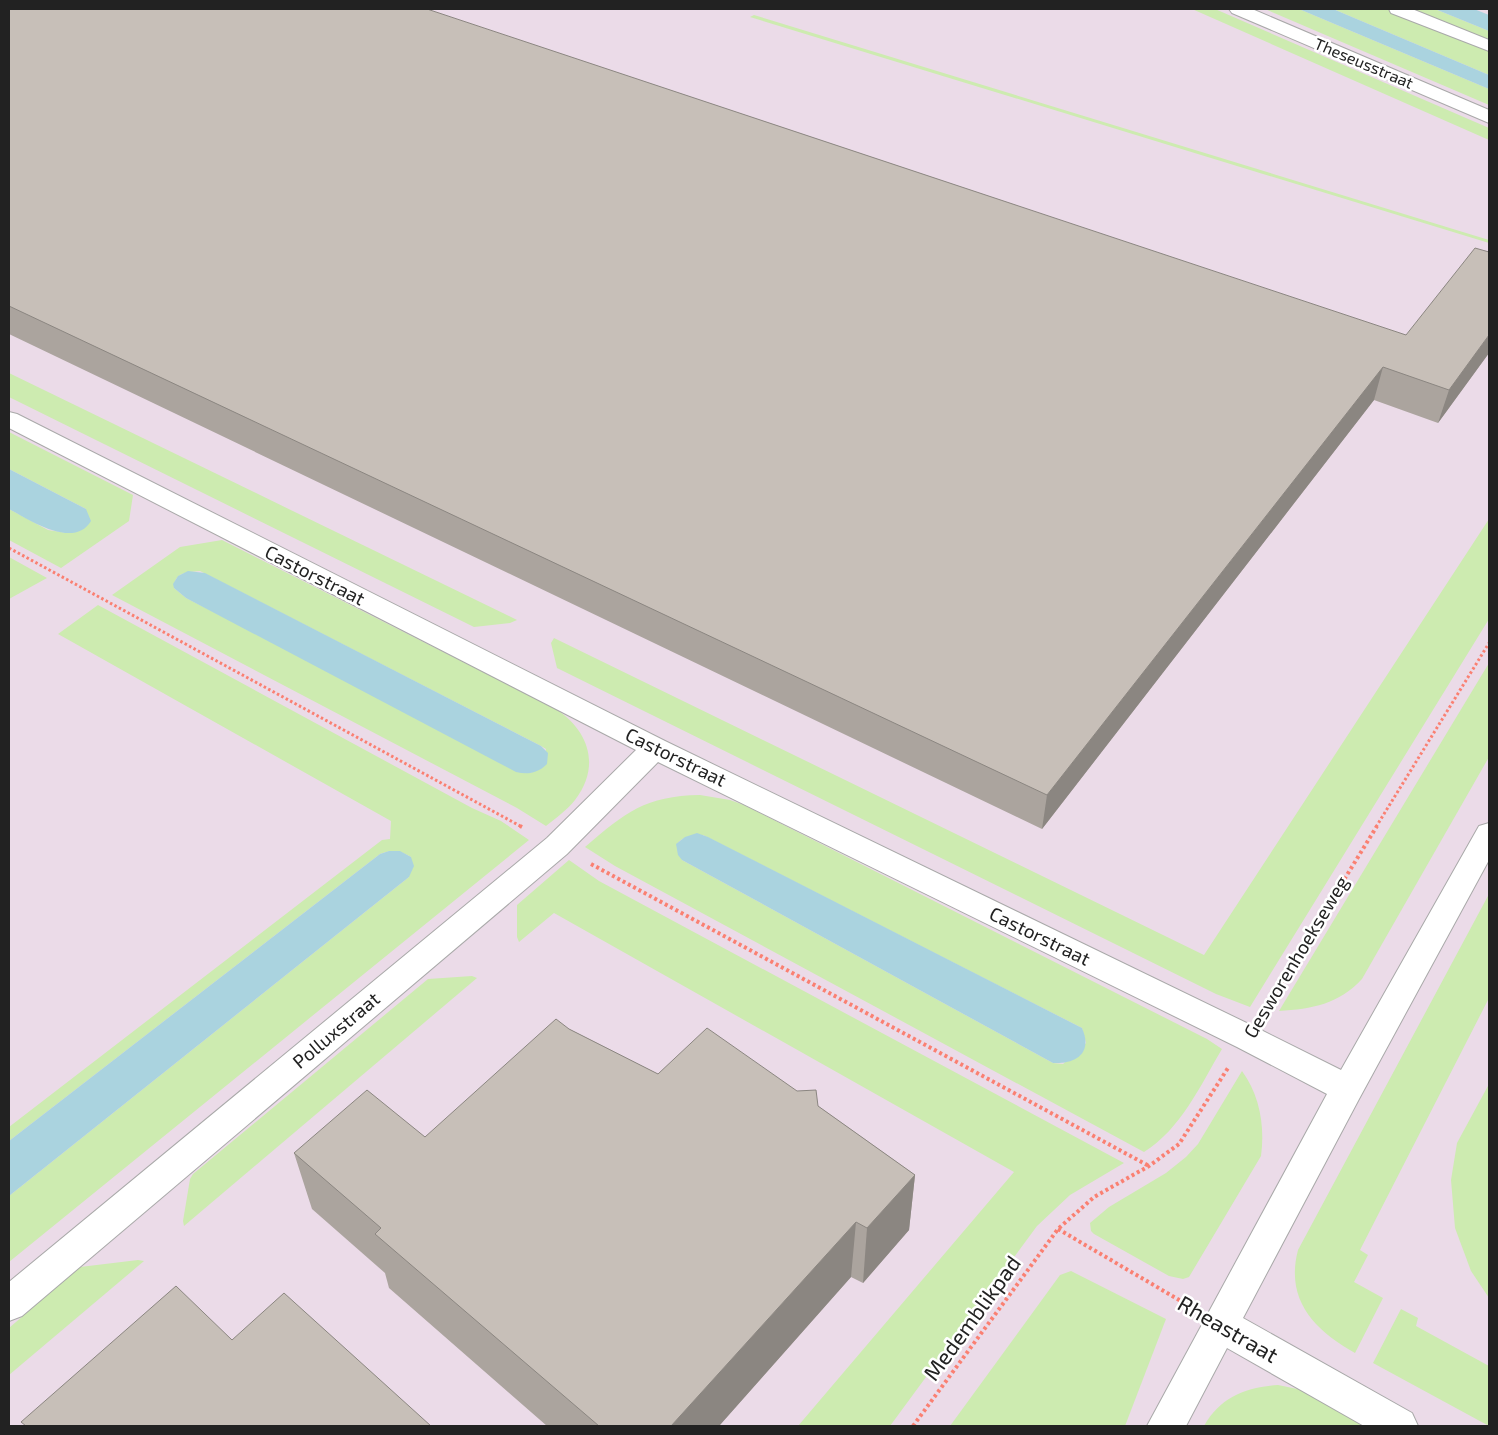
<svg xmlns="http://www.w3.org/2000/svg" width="1498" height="1435" font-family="'Exo 2',sans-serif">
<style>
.industrial{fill:#ebdbe8}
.grass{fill:#cdebb0;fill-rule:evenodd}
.water{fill:#aad3df}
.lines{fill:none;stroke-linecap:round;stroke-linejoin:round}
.minor-casing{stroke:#a9a9a9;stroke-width:2}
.path-far1{stroke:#fa8072;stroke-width:3;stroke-dasharray:2.5 2.5;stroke-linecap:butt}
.path{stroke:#fa8072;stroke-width:4;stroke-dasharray:3 3;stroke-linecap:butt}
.minor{fill:#fff;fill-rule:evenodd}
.wall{fill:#aba49e}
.shaded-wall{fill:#8b8681}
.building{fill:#c7bfb8;stroke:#8b8681}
.labels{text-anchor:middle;stroke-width:5;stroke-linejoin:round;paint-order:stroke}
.far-street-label{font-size:16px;fill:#222;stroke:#fff}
.street-label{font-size:19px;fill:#222;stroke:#fff}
.near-street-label{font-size:22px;fill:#222;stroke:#fff}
</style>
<rect width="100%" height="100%" fill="#f2efe9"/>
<!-- industrial -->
<rect class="industrial" x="9" y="9" width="1480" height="1417"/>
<!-- grass -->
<g class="grass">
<path d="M1192 9H1215L1489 128V140Z"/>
<path d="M1265 9H1299L1489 89V105Z"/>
<path d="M1333 9H1386L1489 51V75Z"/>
<path d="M1410 9H1435L1489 31V41Z"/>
<path d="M754 15 1489 240V243L750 17Z"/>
<path d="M9 373 517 620 510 623 474 627 9 397Z"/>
<path d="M9 432 133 495 129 521 61 568 9 540V509L48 530 67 533 86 509 9 469Z"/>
<path d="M1489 519V619L1250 1007 1216 994 557 668 551 643 554 638 1204 955Z"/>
<path d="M222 540 556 709C589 731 601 766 575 800 567 810 556 818 546 826L517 808 112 595 180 547ZM200 571 541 746 546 749 542 768 530 773 186 598 174 588C175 571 186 573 200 571Z"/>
<path d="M9 557 47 578 9 599Z"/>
<path d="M98 605 472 808 501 821 529 840 9 1262V1196L409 877 411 857C400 850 392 849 380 854L9 1141V1127L382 840 390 839 391 821 58 634Z"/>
<path d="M1489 663V757L1362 979C1339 1004 1312 1009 1279 1011Z"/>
<path d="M700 795 730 800 744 805 1207 1039 1222 1049C1200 1086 1181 1129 1144 1152L615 866 585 847C626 812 645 796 700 795ZM703 835 1082 1028 1086 1043 1063 1064 1053 1063 682 860 677 844C684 835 692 836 703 835Z"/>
<path d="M569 860 599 881 1124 1163 1070 1195 1037 1226 890 1426H798L1014 1172 554 913 519 942 517 937V905Z"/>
<path d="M1489 894V998L1360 1250 1368 1255 1354 1282 1383 1298 1355 1353C1314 1330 1285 1300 1298 1250Z"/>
<path d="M472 976 477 978 184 1226 183 1221 190 1179 193 1174 428 979Z"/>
<path d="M1242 1071C1260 1096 1265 1126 1261 1156L1189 1277 1183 1279 1169 1276 1094 1234 1091 1231 1090 1223 1109 1207 1166 1173 1186 1157 1198 1144Z"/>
<path d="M1489 1084V1298L1471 1271 1455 1228 1451 1180 1457 1143Z"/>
<path d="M138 1260 144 1261 9 1375V1328L80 1267Z"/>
<path d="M1071 1271 1166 1319 1125 1426H950L1060 1275Z"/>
<path d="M1401 1309 1418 1318 1416 1326 1489 1366V1426L1373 1363Z"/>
<path d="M1278 1385 1312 1392 1375 1426H1204C1220 1397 1246 1387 1278 1385Z"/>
</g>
<!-- water -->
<g class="water">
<path d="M1299 9H1333L1489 75V89Z"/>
<path d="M1435 9H1474L1489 15V31Z"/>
<path d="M9 469 86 509 91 521C74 550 28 519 9 509Z"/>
<path d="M188 571 205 573 541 746 548 753 547 764C538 773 528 775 516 772L186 598 174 588 173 584 178 576Z"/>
<path d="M697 833 708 837 1082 1028C1093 1053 1076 1064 1053 1063L682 860 678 855 676 844 685 837Z"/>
<path d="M389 851H400L411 857 414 866 409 877 9 1196V1141L380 854Z"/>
</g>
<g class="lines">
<defs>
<g id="minor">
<path d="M1229 9H1252L1489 110V123L1232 13Z"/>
<path d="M1389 9H1412L1489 40V51L1391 13Z"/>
<path d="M9 412 17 414 665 741 1259 1029 1341 1070 1479 826 1489 823V860L1359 1099 1243 1318 1412 1413 1418 1426H1364L1227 1348 1186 1426H1147L1327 1094 1237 1047 658 762 567 854 22 1316 9 1321V1282L547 838 636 750 9 428Z"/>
</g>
</defs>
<!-- minor casing -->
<use href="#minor" class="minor-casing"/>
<!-- path-far1 -->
<g class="path-far1">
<path d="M9 548 522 827"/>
<path d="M1376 827 1489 643"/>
</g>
<!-- path -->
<g class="path">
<path d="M520 826 522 827"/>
<path d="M591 864 1149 1166"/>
<path d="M1266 1007 1377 826"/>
<path d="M1058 1229 1186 1304"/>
<path d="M913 1426 1058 1229 1094 1197 1149 1166 1179 1144 1228 1068"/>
</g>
<!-- minor -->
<use href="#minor" class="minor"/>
</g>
<!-- wall -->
<g class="wall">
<path d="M9 9 1406 335 1489 353 1438 423 1374 400 1042 829 9 334Z"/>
<path d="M569 1029 658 1074 818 1106 915 1175 909 1230 863 1283 851 1277 719 1426H547L389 1288 385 1273 312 1209 294 1153 425 1137Z"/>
</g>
<!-- shaded-wall -->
<g class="shaded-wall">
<path d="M1489 335V353L1438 423 1449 390Z"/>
<path d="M1383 367 1374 400 1042 829 1047 795Z"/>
<path d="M915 1175 909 1230 863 1283 867 1228Z"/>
<path d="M856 1222 851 1277 719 1426H671Z"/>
</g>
<!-- building -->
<g class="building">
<path d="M9 9H427L1406 335 1475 248 1489 252V335L1449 390 1383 367 1047 795 9 306Z"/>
<path d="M556 1019 569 1029 658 1074 707 1028 797 1091 816 1090 818 1106 915 1175 867 1228 856 1222 671 1426H599L375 1234 381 1228 294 1153 367 1090 425 1137Z"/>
<path d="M176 1286 232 1340 284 1293 431 1426H26L21 1422Z"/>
</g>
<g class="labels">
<!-- far-street labels -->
<g class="far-street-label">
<text transform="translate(1364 63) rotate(23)" y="6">Theseusstraat</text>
</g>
<!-- street labels -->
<g class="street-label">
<text transform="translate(315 575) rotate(27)" y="7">Castorstraat</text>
<text transform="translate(676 757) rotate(26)" y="7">Castorstraat</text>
<text transform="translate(1040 936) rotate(26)" y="7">Castorstraat</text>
<text transform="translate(1296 957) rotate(-59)" y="7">Gesworenhoekseweg</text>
<text transform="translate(336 1030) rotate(-40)" y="7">Polluxstraat</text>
</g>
<!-- near-street labels -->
<g class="near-street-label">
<text transform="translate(972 1318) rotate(-54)" y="8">Medemblikpad</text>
<text transform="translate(1228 1329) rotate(30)" y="8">Rheastraat</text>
</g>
</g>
<!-- border -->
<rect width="1498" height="1435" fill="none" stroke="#222222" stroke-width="20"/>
</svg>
